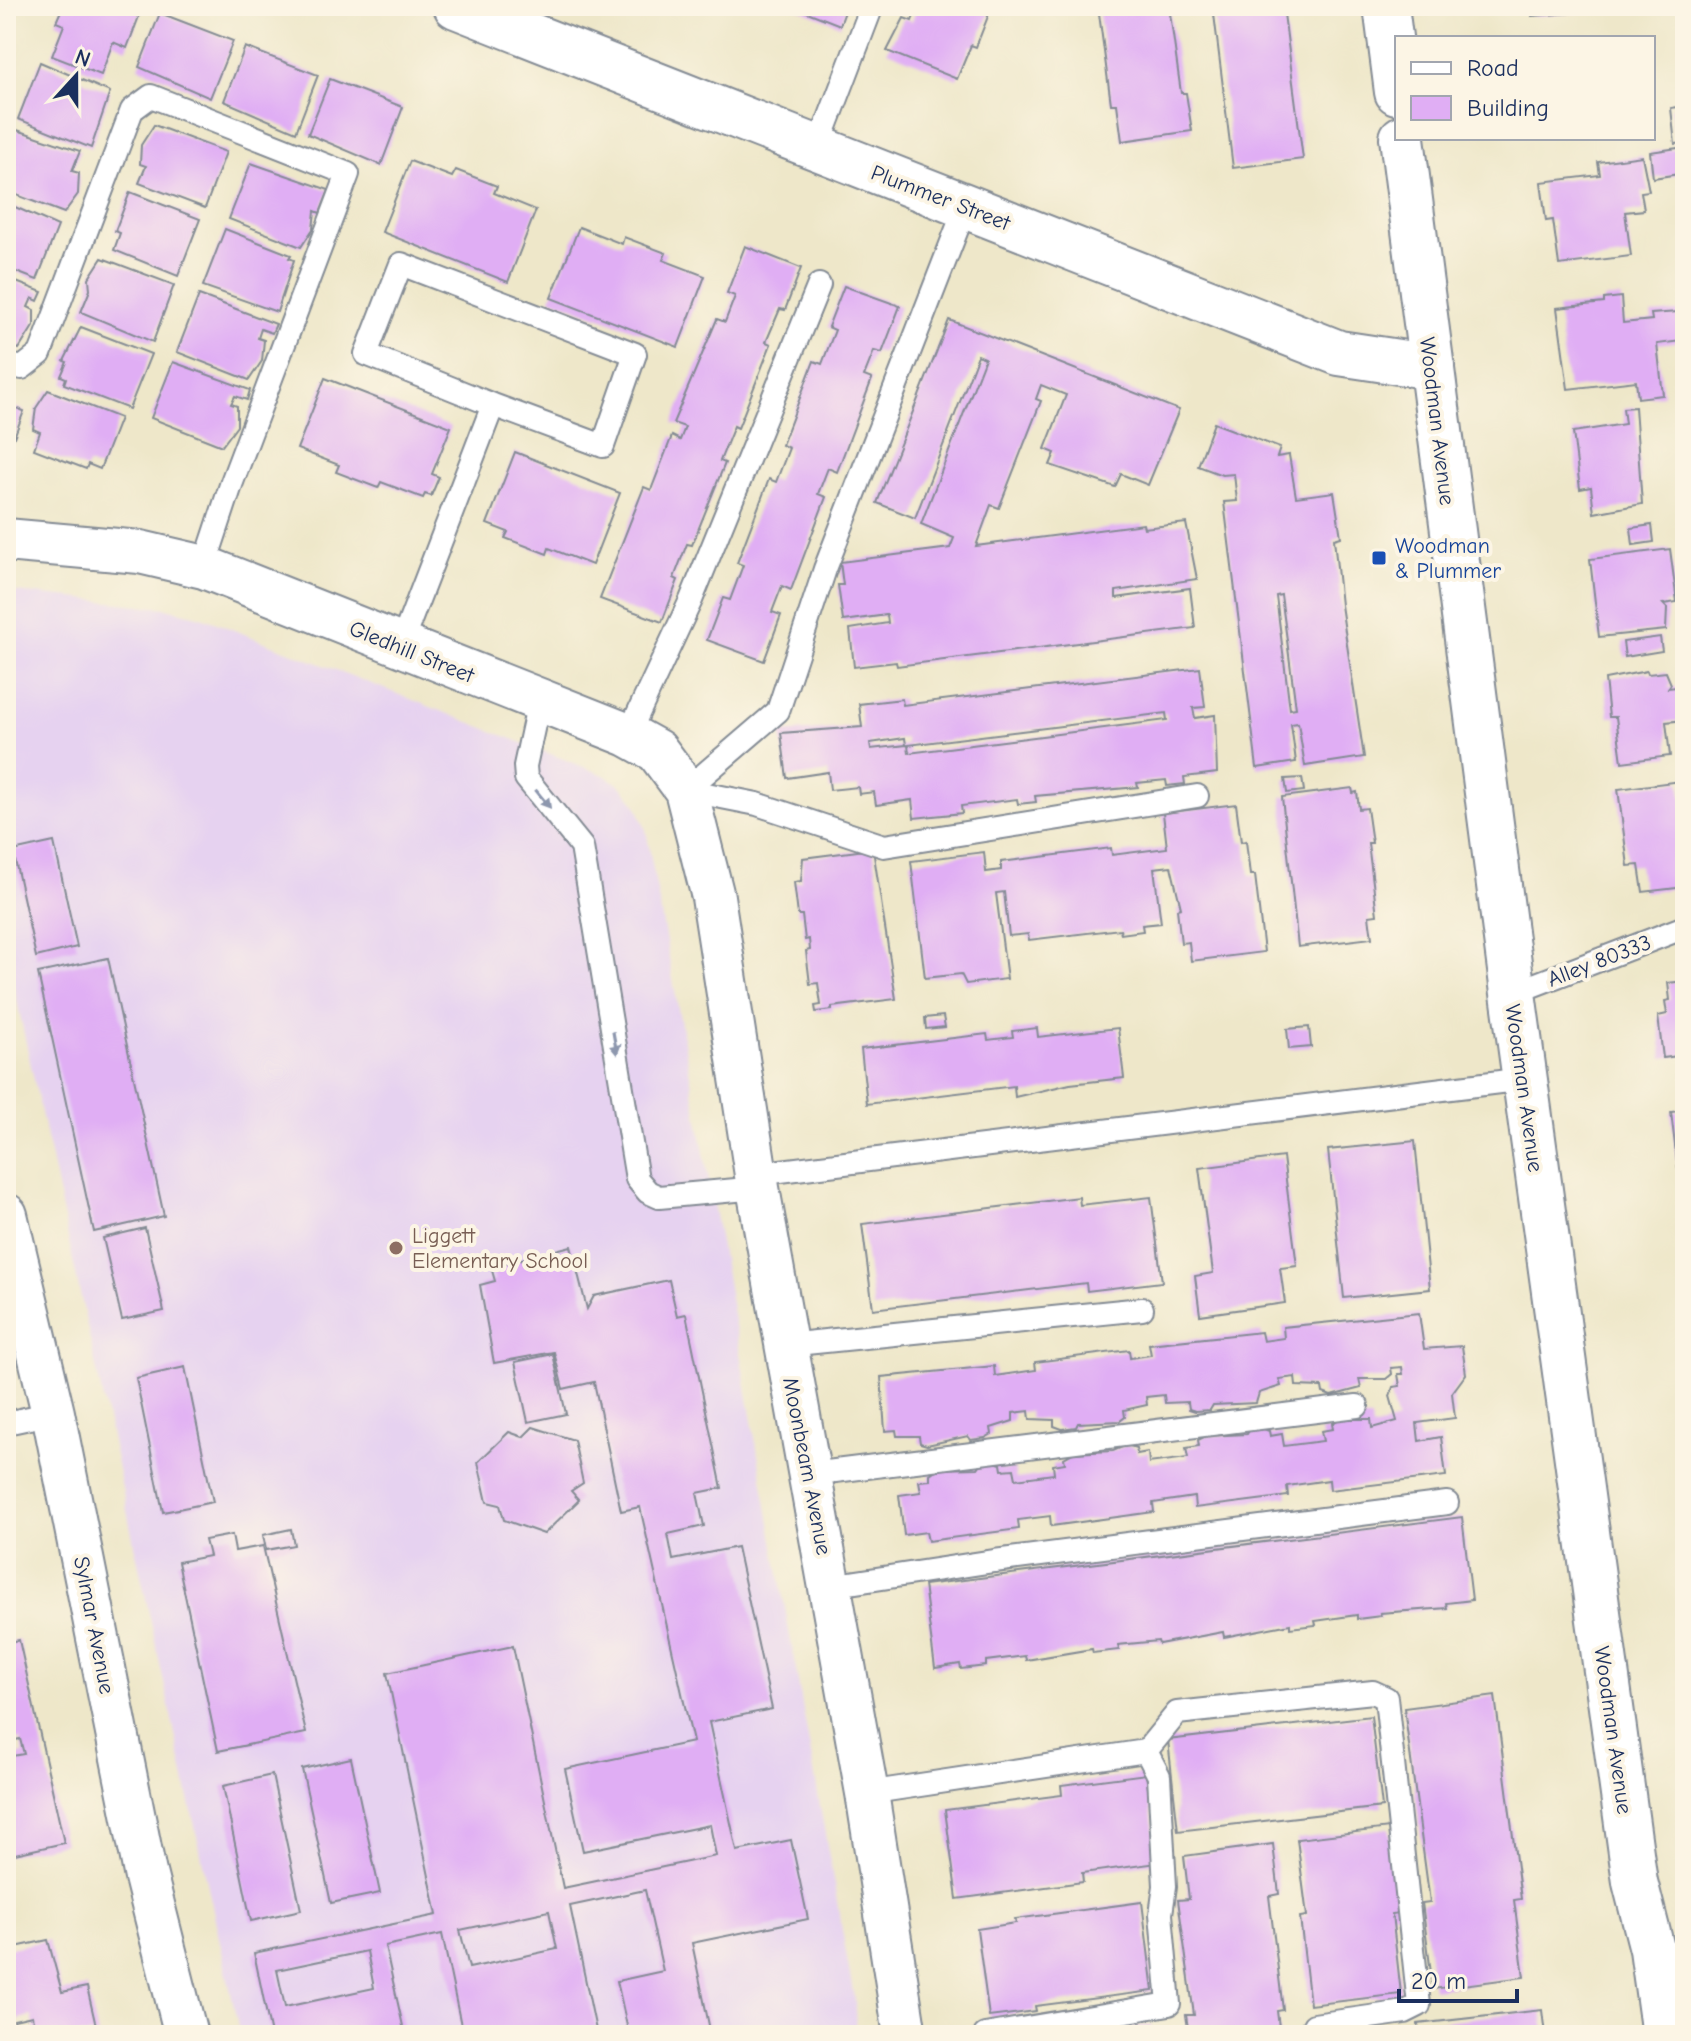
<svg xmlns="http://www.w3.org/2000/svg" width="1691" height="2041" font-family="'Comic Neue',sans-serif">
<style>
.built{fill:#e6d2f0}
.building{fill:#e0aef4;fill-rule:evenodd}
.lines{fill:none;stroke-linecap:round;stroke-linejoin:round}
.service-casing{stroke:#848b94;stroke-width:26}
.minor-casing{stroke:#848b94;stroke-width:46}
.secondary-casing{stroke:#848b94;stroke-width:48}
.primary-casing{stroke:#848b94;stroke-width:48}
.service{stroke:#fff;stroke-width:22}
.minor{stroke:#fff;stroke-width:42}
.secondary{stroke:#fff;stroke-width:44}
.primary{stroke:#fff;stroke-width:44}
.oneway{fill:#8d97ae}
.transit-dot{fill:#1a4fb4;stroke:#fcf5e5;stroke-width:3}
.education-dot{fill:#8d6e63;stroke:#fcf5e5;stroke-width:3}
.labels{text-anchor:middle;stroke-width:8;stroke-linejoin:round;paint-order:stroke}
.street-label{font-size:22px;fill:#1b2f5e;stroke:#fcf5e5}
.transit-label{font-size:22px;fill:#164399;stroke:#fcf5e5;text-anchor:start}
.education-label{font-size:22px;fill:#785e54;stroke:#fcf5e5;text-anchor:start}
</style>
<rect width="100%" height="100%" fill="#fcf5e5"/>
<filter id="ink" filterUnits="userSpaceOnUse"><feTurbulence type="fractalNoise" baseFrequency=".0125" numOctaves="2"/><feDisplacementMap in="SourceGraphic" scale="16" xChannelSelector="R" yChannelSelector="G"/><feConvolveMatrix kernelMatrix="1 2 1 2 8 2 1 2 1" color-interpolation-filters="sRGB"/></filter>
<filter id="wash" filterUnits="userSpaceOnUse"><feTurbulence type="fractalNoise" baseFrequency=".006" numOctaves="4" result="noise"/><feDisplacementMap in="SourceGraphic" scale="32" xChannelSelector="R" yChannelSelector="G"/><feGaussianBlur stdDeviation="1.8" result="paint"/><feColorMatrix in="noise" values="0 0 0 0 0 0 0 0 0 0 0 0 0 0 0 0 0 1.4 0 .05"/><feComposite in="paint" operator="in"/></filter>
<g filter="url(#wash)">
<rect width="100%" height="100%" fill="#eee7c9"/>
<!-- built -->
<path class="built" d="M6 591 166 608 201 617 604 775 621 786 636 804 646 830 736 1331 856 2009 855 2035H240L6 950Z"/>
<g id="blocks">
<!-- building -->
<g class="building">
<path d="M63 6H143L127 48 113 42 101 75 52 56 64 25 56 22Z"/>
<path d="M792 6H847L840 25Z"/>
<path d="M918 6H992L976 47 971 45 957 79 887 51 904 18 912 21Z"/>
<path d="M1098 6H1169L1181 93H1186L1192 131 1122 141 1117 104H1111Z"/>
<path d="M1213 6H1283L1303 159 1233 168Z"/>
<path d="M1530 6H1597V11L1532 16Z"/>
<path d="M160 13 233 41 210 98 139 67Z"/>
<path d="M245 47 318 75 296 132 224 101Z"/>
<path d="M40 62 110 92 91 148 18 119Z"/>
<path d="M330 79 403 107 381 165 308 134Z"/>
<path d="M1685 106V143L1675 144 1671 108Z"/>
<path d="M154 125 226 152 205 208 139 183 146 166 140 164 141 145Z"/>
<path d="M14 129 80 151 72 171 79 173 78 194 64 213 6 191V149Z"/>
<path d="M1685 147V182L1679 183V174L1653 178 1650 152Z"/>
<path d="M1642 156 1649 191 1641 192 1644 210 1625 212 1631 256 1559 265 1553 220 1546 221 1541 182 1600 175 1598 162Z"/>
<path d="M410 161 452 177 456 170 497 186 494 193 536 210 508 282 382 232Z"/>
<path d="M251 163 329 190 320 213 315 211 313 229 301 247 229 219Z"/>
<path d="M130 192 200 219 178 276 114 250 120 233 115 231Z"/>
<path d="M6 203 58 226 37 280 6 268Z"/>
<path d="M579 227 622 244 624 237 666 253 663 260 705 276 678 347 551 298Z"/>
<path d="M225 229 291 255 289 258 294 260 277 312 203 286Z"/>
<path d="M745 246 801 268 785 310 780 309 766 342 771 344 738 428 734 426 720 461 725 463 692 545 687 544 674 578 678 580 662 622 600 599 644 487 651 490 672 436 680 440 685 427 673 423 717 319 725 322 735 296 727 293Z"/>
<path d="M102 258 174 285 153 342 81 312 90 290 89 278Z"/>
<path d="M6 278 42 292 38 301 32 298 28 307 34 310V325L19 349 6 344Z"/>
<path d="M844 286 900 306 882 353 874 351 864 376 872 379 837 472 828 468 818 494 826 497 791 590 782 586 772 612 781 615 764 661 707 640 723 598 730 600 743 565 737 563 769 479 776 482 789 448 782 445 814 361 822 364 835 330 828 327Z"/>
<path d="M199 295 276 324 272 333 261 329 258 338 264 340 262 361 249 380 177 352Z"/>
<path d="M1621 297 1623 323 1652 320 1651 314 1678 312 1682 341 1657 344 1663 395 1638 398 1636 381 1568 389 1557 308 1604 303V299Z"/>
<path d="M949 320 1179 410 1148 485 1121 474 1115 487 1050 465 1055 453 1045 449 1066 395 1041 385 1036 399 1041 401 999 508 991 505 976 546 1143 524 1144 528 1186 523 1197 579 1116 591V598L1190 588 1195 628 897 666 896 662 854 667 850 629 888 623 887 615 843 621 838 585H843L840 562 950 548 954 538 921 524 985 358 978 355 915 518 877 503Z"/>
<path d="M81 327 151 354 129 409 64 384 66 378 61 376 67 362 64 361Z"/>
<path d="M173 362 250 390 247 400 235 396 231 404 237 406V426L222 446 151 418Z"/>
<path d="M325 378 451 427 432 474 439 477 431 496 425 494 423 498 381 482 378 488 336 472 339 465 297 449Z"/>
<path d="M48 390 120 418 100 469 88 464 86 469 34 449 40 432 33 429 36 408Z"/>
<path d="M6 404 24 411 6 458Z"/>
<path d="M1635 407 1642 504 1594 513 1591 487 1580 489 1573 432 1625 424 1623 408Z"/>
<path d="M1214 423 1280 448 1277 457 1289 455 1296 497 1334 492 1341 537 1334 539 1341 605 1364 757 1305 766 1298 723 1291 724 1296 762 1257 768 1224 502 1237 501 1234 474 1222 475 1198 466ZM1281 595 1296 708 1290 709 1276 596Z"/>
<path d="M515 452 620 493 592 565 549 548 547 554 505 538 508 532 487 524Z"/>
<path d="M1685 486V515L1681 516 1678 487Z"/>
<path d="M1652 525 1654 542 1633 545 1631 528Z"/>
<path d="M1670 549 1677 602 1663 604 1667 608 1666 630 1599 637 1590 559Z"/>
<path d="M1660 637 1662 651 1625 657 1623 642Z"/>
<path d="M1200 668 1205 707 1193 708 1195 718 1215 715 1217 773 1184 777 1185 784 1167 786 1166 780 1137 783 1138 787 1035 796 1036 802 1018 804 1017 799 961 806 962 813 914 818 912 800 876 805 874 792 859 794 858 787 830 790 828 772 787 778 781 733 862 727 859 704 902 699 903 705ZM1166 713 1167 720 909 753 908 745ZM905 738 906 745 871 749 870 743Z"/>
<path d="M1647 671 1648 674 1666 672 1671 684 1668 688 1685 686V720L1666 722 1670 756 1622 762 1616 717H1609L1605 679Z"/>
<path d="M1302 778 1304 791 1287 793 1285 779Z"/>
<path d="M1680 781 1685 816V887L1643 892 1639 865 1628 866 1618 789Z"/>
<path d="M1352 788 1353 793 1357 792 1359 809 1367 808 1372 843H1368L1377 915 1369 916 1372 938 1298 947 1282 797Z"/>
<path d="M1236 804 1241 842 1246 841 1250 875H1255L1264 952 1191 961 1189 942 1181 943 1177 909 1181 908 1171 866 1154 868 1161 923 1142 925 1143 931 1121 934 1120 929 1029 940 1028 934 1009 936 1004 892 996 893 1007 979 966 984 961 974 925 978 911 861 984 852 986 872 1001 870V862L1111 848 1112 855 1167 848 1163 813Z"/>
<path d="M54 842 77 947 36 957 13 851Z"/>
<path d="M873 849 896 999 832 1007V1010L816 1012 815 1006 821 1005 818 983 810 984 806 951 810 950 809 939 805 940 802 915H798L794 882 801 881 803 858Z"/>
<path d="M108 958 164 1216 94 1232 38 973Z"/>
<path d="M1685 981V1055L1663 1058 1658 1016 1667 1014 1665 1001 1670 1000 1668 983Z"/>
<path d="M943 1016 945 1027 926 1029 925 1018Z"/>
<path d="M1309 1027 1311 1047 1289 1049 1287 1029Z"/>
<path d="M1037 1028 1038 1037 1118 1028 1124 1078 1070 1084 1015 1097 1014 1086 867 1104 861 1049 987 1034 988 1040 1013 1037 1012 1031Z"/>
<path d="M1685 1110V1179H1679L1671 1112Z"/>
<path d="M1415 1141 1430 1289 1344 1298 1328 1150Z"/>
<path d="M1283 1157 1297 1266 1280 1268 1285 1303 1200 1315 1195 1276 1213 1273 1199 1168Z"/>
<path d="M1079 1197 1080 1205 1151 1197 1162 1282 1087 1291 1086 1283 873 1309 862 1224Z"/>
<path d="M145 1228 164 1311 122 1320 103 1238Z"/>
<path d="M571 1246 587 1309 594 1296 669 1280 677 1316 686 1314 722 1488 697 1493 704 1526 668 1534 673 1560 737 1547 772 1709 709 1722 737 1851 791 1840 808 1919 692 1943 711 2035H629L617 1981 663 1971 645 1890 570 1906 597 2035H463L442 1934 385 1946 405 2035H271L254 1953 437 1915 387 1673 513 1646 563 1888 716 1856 710 1825 583 1851 565 1769 693 1742 640 1507 621 1511 594 1382 563 1389 554 1352 494 1363 480 1285 495 1281 491 1267ZM549 1911 557 1949 469 1968 460 1930ZM367 1951 374 1988 285 2007 277 1970Z"/>
<path d="M1419 1313 1424 1349 1462 1346 1466 1374 1452 1393 1455 1418 1417 1423 1419 1441 1441 1437 1446 1476 1330 1490 1329 1480 1287 1486 1288 1496 1195 1508 1194 1497 1153 1503 1154 1512 1051 1526 1050 1516 1018 1520 1019 1529 928 1541 926 1532 904 1535 899 1495 921 1492 919 1481 930 1480V1474L937 1469 978 1468 981 1464 994 1462 1001 1464 1002 1470 1014 1469 1016 1479 1054 1474 1053 1465 1065 1463 1064 1458 1073 1453 1113 1451 1127 1445 1136 1448 1137 1454 1148 1452 1149 1463 1188 1458 1186 1448 1199 1446 1198 1440 1206 1436 1247 1434 1250 1429 1261 1428 1269 1431 1270 1436 1282 1434 1284 1446 1323 1441 1321 1431 1333 1429 1332 1424 1339 1419H1371L1372 1428 1397 1421 1390 1396 1393 1387 1400 1386 1398 1374H1403L1402 1367 1391 1368 1392 1374 1386 1379H1359L1361 1388 1331 1396 1323 1393 1322 1387 1296 1386 1295 1377 1279 1379 1281 1386 1259 1393 1256 1403 1213 1405 1210 1410 1195 1411 1189 1409 1188 1402 1165 1403 1164 1395 1146 1397 1147 1405 1124 1410 1125 1417 1120 1421 1078 1423 1076 1427 1062 1429 1054 1426V1420L1030 1419 1029 1411 1013 1413V1421L991 1428 992 1434 985 1438 971 1440 968 1436 927 1445 920 1443 919 1436H897L896 1430 885 1431 881 1377 994 1366 995 1376 1036 1370 1035 1362 1129 1350 1130 1358 1151 1355 1149 1344 1261 1332 1263 1341 1284 1338 1283 1327Z"/>
<path d="M553 1354 566 1414 528 1422 515 1362Z"/>
<path d="M185 1367 213 1502 163 1512 136 1378Z"/>
<path d="M533 1427 574 1440 583 1483 571 1491 579 1500 544 1534 504 1520 500 1505 487 1502 478 1462 509 1432 523 1437Z"/>
<path d="M1462 1517 1472 1600 1446 1603 1447 1608 1380 1613 1381 1616 1357 1619V1615L1315 1621 1316 1625 1290 1628V1624L1224 1637 1223 1632 1159 1644 1158 1641 1118 1645 1119 1650 1093 1653 1092 1649 1026 1660 1025 1656 986 1661V1666L961 1669 960 1664 935 1668 924 1585Z"/>
<path d="M291 1529 294 1545 266 1550 263 1535Z"/>
<path d="M232 1535 235 1551 263 1546 306 1733 218 1751 178 1562 209 1556 205 1540Z"/>
<path d="M19 1640 64 1843 6 1856V1757L24 1754 20 1739 6 1742V1643Z"/>
<path d="M1495 1696 1521 1899 1514 1900 1524 1977 1433 1989 1422 1903 1430 1902 1404 1708Z"/>
<path d="M1371 1716 1382 1807 1178 1831 1168 1740Z"/>
<path d="M351 1758 380 1893 331 1903 302 1769Z"/>
<path d="M1146 1774 1158 1863 1082 1873 1083 1882 957 1899 945 1810 1062 1795 1061 1785Z"/>
<path d="M272 1775 301 1910 251 1921 223 1786Z"/>
<path d="M1389 1828 1399 1913 1392 1914 1401 1994 1310 2005 1300 1917 1307 1916 1297 1839Z"/>
<path d="M1273 1844 1279 1894 1269 1896 1283 2010 1277 2011 1280 2035H1189L1186 2015H1194L1178 1900 1189 1899 1184 1856Z"/>
<path d="M1142 1902 1153 1991 1035 2006 1036 2011 989 2017 977 1929 1016 1923 1015 1919Z"/>
<path d="M48 1940 62 1992 87 1987 98 2035H36L32 2016 14 2020 17 2035H6V1949Z"/>
<path d="M1542 2010 1545 2035H1419L1418 2024Z"/>
<path d="M1151 2025 1153 2035H1090V2033Z"/>
</g>
</g>
</g>
<g filter="url(#ink)">
<use href="#blocks" fill-opacity="0" stroke="#848b94" stroke-width="2"/>
<g class="lines">
<defs>
<g id="service">
<path d="M818 148 872 6"/>
<path d="M6 364 22 368 40 354 132 110 151 96 348 174 232 482 204 567"/>
<path d="M400 647 493 405 366 354 401 264 635 354 603 446 493 405"/>
<path d="M539 701 525 766 526 778 582 847 637 1179 648 1192 659 1197 758 1188"/>
<path d="M628 735 691 600 819 285"/>
<path d="M686 790 778 711 825 569 966 206"/>
<path d="M686 790 757 804 884 846 1197 796"/>
<path d="M1513 993 1685 927"/>
<path d="M756 1174 1524 1079"/>
<path d="M786 1345 1142 1309"/>
<path d="M6 1423 53 1413"/>
<path d="M811 1474 1357 1406"/>
<path d="M830 1586 994 1561 1447 1503"/>
<path d="M867 1793 1146 1751 1177 1713 1373 1692 1386 1698 1419 2005 1405 2012 1314 2025"/>
<path d="M985 2035 1169 2004 1161 1914 1165 1886 1159 1776 1146 1751"/>
</g>
<g id="minor">
<path d="M6 540 140 552 204 567 628 735 657 751 686 790 713 897 758 1188 867 1793 905 2035"/>
<path d="M6 1215 53 1413 145 1873 186 2035"/>
</g>
<path id="secondary" d="M456 6 1339 353 1432 367"/>
<g id="primary">
<path d="M1386 6 1397 92"/>
<path d="M1402 138 1513 993 1635 1882 1652 1949 1664 2035"/>
</g>
</defs>
<!-- service casing -->
<use href="#service" class="service-casing"/>
<!-- minor casing -->
<use href="#minor" class="minor-casing"/>
<!-- secondary casing -->
<use href="#secondary" class="secondary-casing"/>
<!-- primary casing -->
<use href="#primary" class="primary-casing"/>
<!-- service -->
<use href="#service" class="service"/>
<!-- minor -->
<use href="#minor" class="minor"/>
<!-- secondary -->
<use href="#secondary" class="secondary"/>
<!-- primary -->
<use href="#primary" class="primary"/>
</g>
<!-- one-way arrows -->
<defs><path id="oneway-solid" d="M-6-.8H1V-3.2L6.5 0L1 3.2V.8H-6Z" transform="scale(2)"/></defs>
<g class="oneway">
<use href="#oneway-solid" transform="translate(543 799) rotate(51)"/>
<use href="#oneway-solid" transform="translate(615 1043) rotate(80)"/>
</g>
</g>
<!-- markers -->
<rect class="transit-dot" x="1371" y="550" width="16" height="16" rx="4"/>
<circle class="education-dot" cx="396" cy="1248" r="8"/>
<g class="labels">
<!-- street labels -->
<g class="street-label">
<text transform="translate(941 197) rotate(21)" y="8">Plummer Street</text>
<text transform="translate(1438 421) rotate(83)" y="8">Woodman Avenue</text>
<text transform="translate(412 651) rotate(22)" y="8">Gledhill Street</text>
<text transform="translate(1599 960) rotate(-21)" y="8">Alley 80333</text>
<text transform="translate(1525 1088) rotate(82)" y="8">Woodman Avenue</text>
<text transform="translate(808 1466) rotate(79)" y="8">Moonbeam Avenue</text>
<text transform="translate(95 1625) rotate(79)" y="8">Sylmar Avenue</text>
<text transform="translate(1614 1730) rotate(82)" y="8">Woodman Avenue</text>
</g>
<!-- transit labels -->
<g class="transit-label">
<text x="1395" y="553">Woodman<tspan x="1395" dy="25">&amp; Plummer</tspan></text>
</g>
<!-- education labels -->
<g class="education-label">
<text x="412" y="1243">Liggett<tspan x="412" dy="25">Elementary School</tspan></text>
</g>
</g>
<!-- margin -->
<rect width="1691" height="2041" fill="none" stroke="#fcf5e5" stroke-width="32"/>
<!-- legend -->
<rect x="1395" y="36" width="260" height="104" fill="#fcf5e5" stroke="#a2a6af" stroke-width="2"/>
<rect x="1411" y="62" width="40" height="12" fill="#ffffff" stroke="#a2a6af" stroke-width="2"/>
<text x="1467" y="76" font-size="24" fill="#1b2f5e">Road</text>
<rect x="1411" y="96" width="40" height="24" fill="#e0aef4" stroke="#a2a6af" stroke-width="2"/>
<text x="1467" y="116" font-size="24" fill="#1b2f5e">Building</text>
<!-- north arrow -->
<g transform="translate(76 76) rotate(21)" stroke="#fcf5e5" stroke-width="6" paint-order="stroke">
<path d="M0-6L14 30L0 20L-14 30Z" fill="#1b2f5e"/>
<text y="-12" font-size="22" font-weight="bold" text-anchor="middle" fill="#1b2f5e">N</text>
</g>
<!-- scale -->
<path d="M1399 1989v12h118v-12" fill="none" stroke="#1b2f5e" stroke-width="4"/>
<text x="1411" y="1989" font-size="24" fill="#1b2f5e" stroke="#fcf5e5" stroke-width="6" paint-order="stroke">20 m</text>
</svg>
